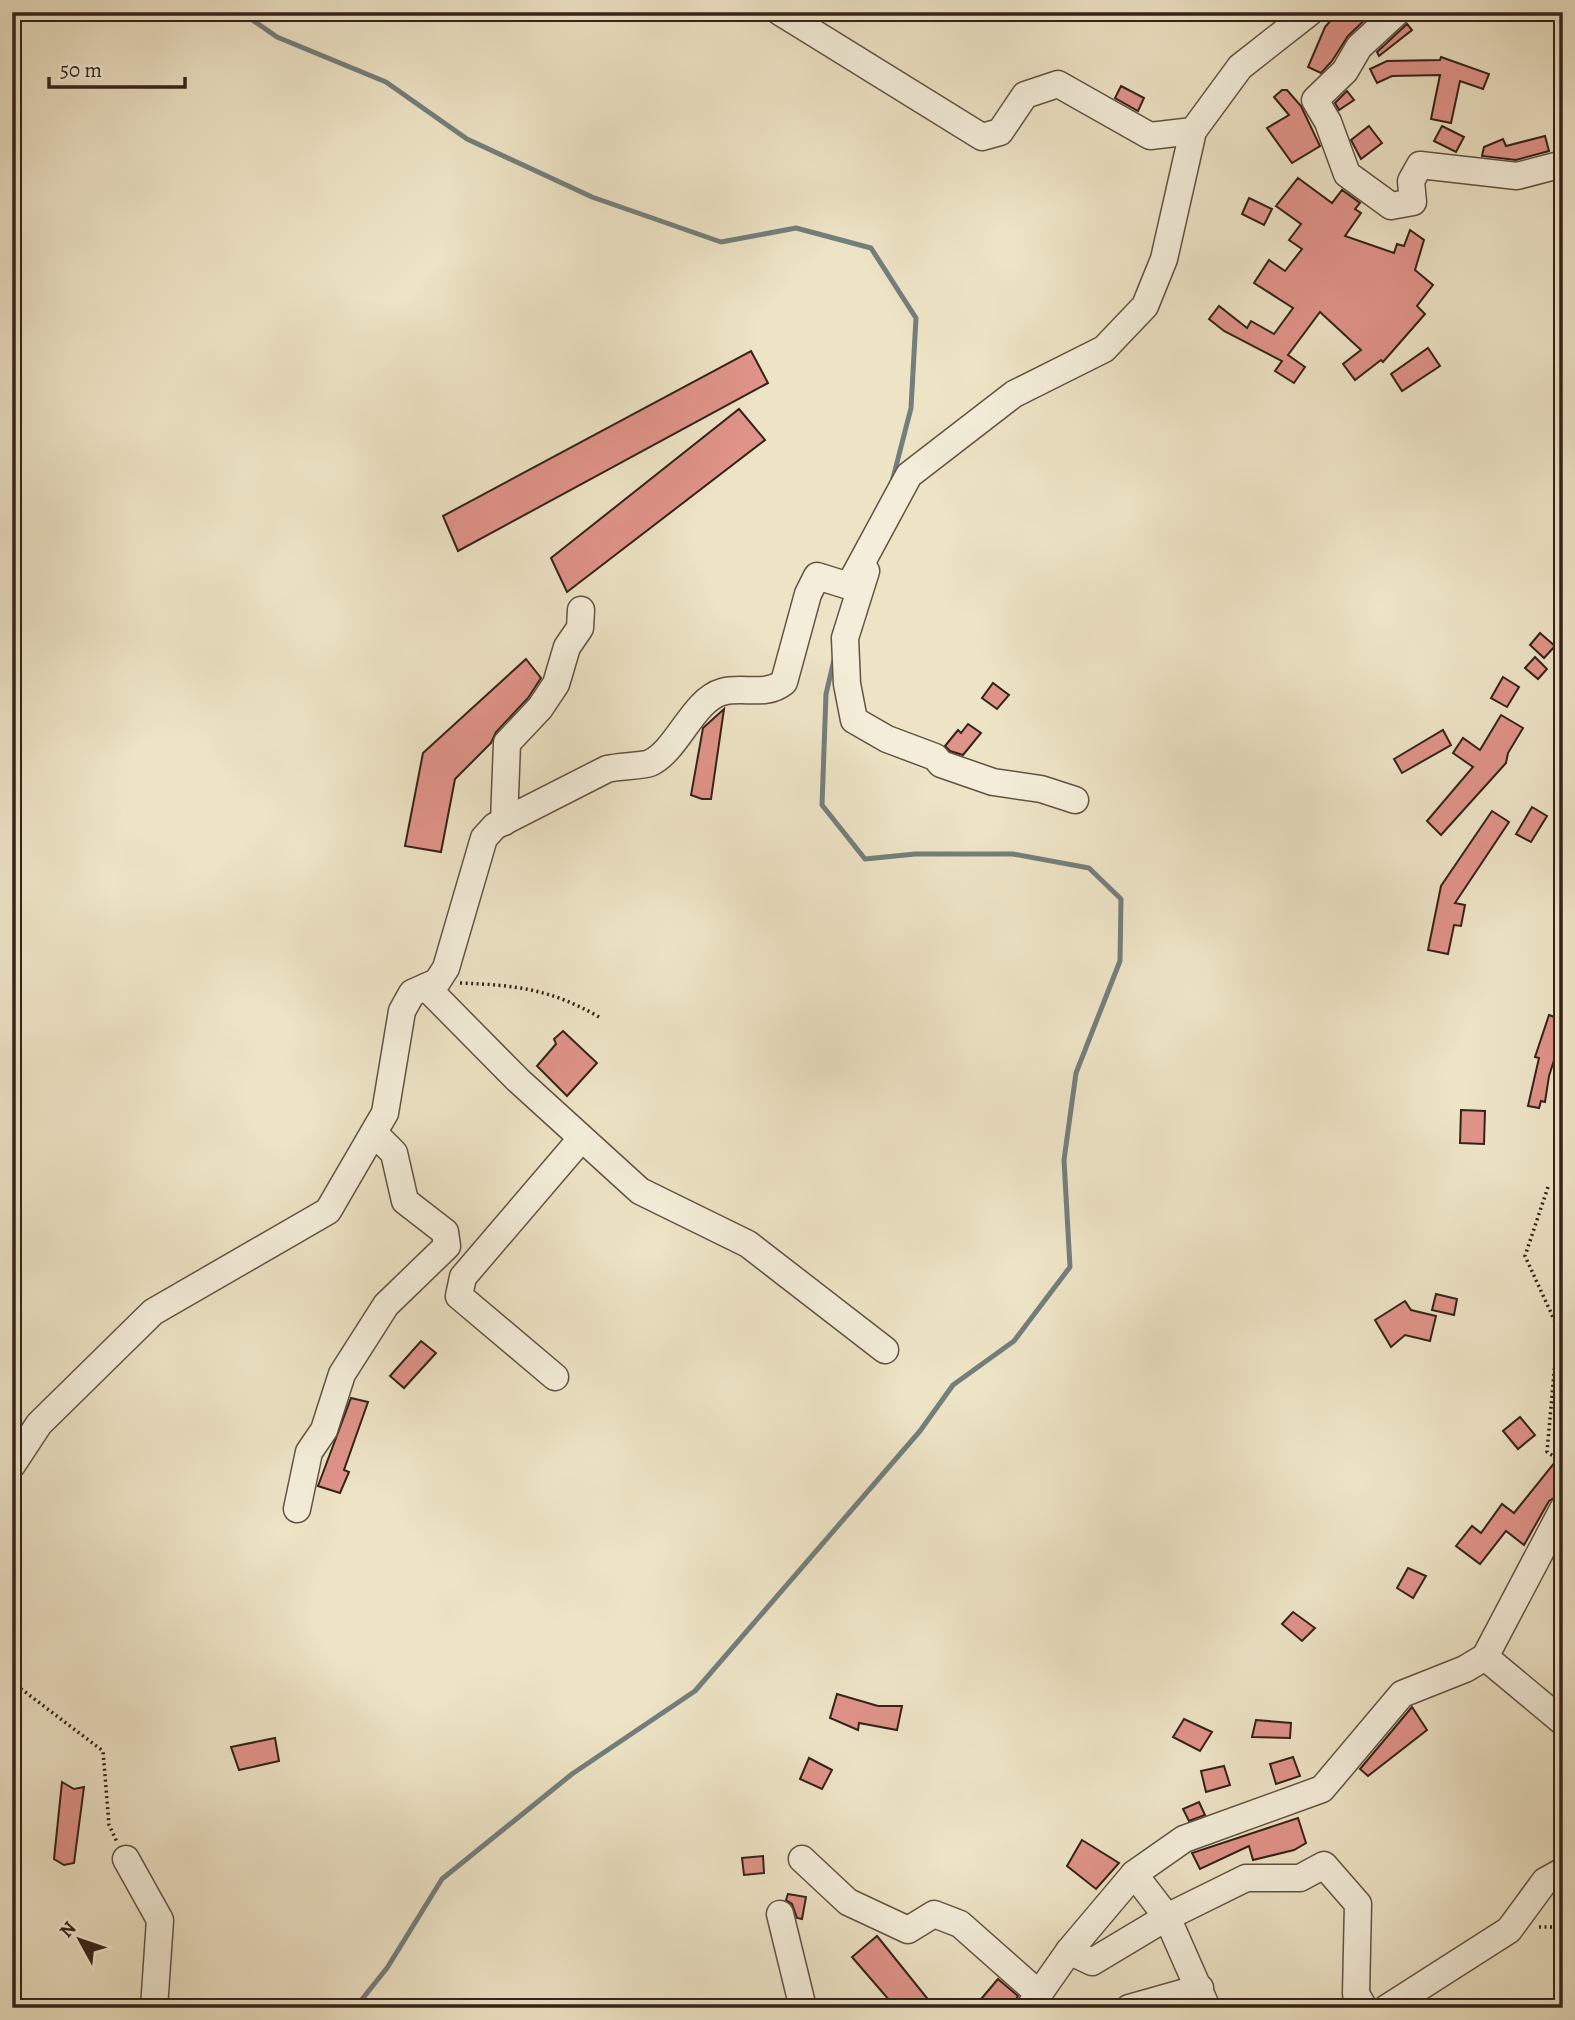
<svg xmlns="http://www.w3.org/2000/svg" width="1575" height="2020" font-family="Alegreya,serif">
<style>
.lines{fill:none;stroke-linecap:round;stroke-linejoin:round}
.stream{stroke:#747e7c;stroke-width:5}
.building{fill:#e09389;stroke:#342318;stroke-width:2}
.minor-casing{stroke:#625343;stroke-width:29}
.path{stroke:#342318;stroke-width:3.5;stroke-dasharray:2 3.5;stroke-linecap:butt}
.minor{stroke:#f3edd9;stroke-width:26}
</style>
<rect width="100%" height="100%" fill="#ede3c5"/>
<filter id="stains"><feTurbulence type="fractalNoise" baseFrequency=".00286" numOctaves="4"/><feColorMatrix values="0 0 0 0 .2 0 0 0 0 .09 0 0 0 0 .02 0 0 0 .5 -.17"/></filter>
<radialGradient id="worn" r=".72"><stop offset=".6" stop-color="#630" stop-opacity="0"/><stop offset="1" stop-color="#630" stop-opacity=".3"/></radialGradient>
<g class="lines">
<!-- stream -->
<g class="stream">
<path d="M241 12 277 37 386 82 467 139 592 197 721 242 796 228 871 248 916 318 911 408 892 482"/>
<path d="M355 2008 387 1968 442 1879 572 1774 695 1691 920 1431 953 1385 1014 1341 1070 1267 1064 1160 1076 1073 1120 961 1121 899 1089 868 1013 854H915L865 859 822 805 826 694 834 660"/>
</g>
</g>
<!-- building -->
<g class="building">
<path d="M1338 12H1373L1348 36 1332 61 1321 73 1308 67 1325 27Z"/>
<path d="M1407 24 1412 30 1379 56 1377 52Z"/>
<path d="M1441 57 1489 74 1483 89 1460 81 1451 123 1431 119 1440 75 1392 76 1377 83 1370 69 1387 61 1440 60Z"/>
<path d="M1121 86 1144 98 1138 111 1115 98Z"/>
<path d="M1282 90H1287L1301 106 1320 146 1292 163 1267 128 1289 115 1274 97Z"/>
<path d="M1347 91 1354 100 1339 110 1335 103Z"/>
<path d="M1369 126 1382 143 1361 159 1351 140Z"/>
<path d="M1442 126 1464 137 1456 152 1434 141Z"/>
<path d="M1545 136 1549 151 1516 160 1482 156 1484 147 1503 139 1506 146Z"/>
<path d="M1298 178 1332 203 1342 190 1360 203 1355 209 1361 213 1345 236 1394 253 1397 244 1404 246 1410 230 1424 240 1415 270 1433 285 1417 306 1425 314 1383 362 1381 360 1355 380 1343 364 1361 350 1320 312 1288 355 1305 367 1294 383 1275 371 1282 361 1224 331 1209 319 1219 306 1247 328 1251 321 1274 334 1293 308 1254 283 1269 260 1285 271 1302 249 1289 240 1301 224 1276 206Z"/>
<path d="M1249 198 1272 209 1264 225 1242 214Z"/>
<path d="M1428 348 1440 366 1402 391 1391 374Z"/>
<path d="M751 351 768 383 458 551 443 516Z"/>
<path d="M739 409 765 440 567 592 551 558Z"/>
<path d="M1540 633 1555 646 1544 658 1530 645Z"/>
<path d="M1535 657 1547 669 1538 679 1525 668Z"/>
<path d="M526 659 541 678 528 698 496 732 491 743 455 779 441 852 405 846 423 753Z"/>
<path d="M1503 677 1519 687 1507 707 1491 698Z"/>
<path d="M993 683 1009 695 997 709 982 698Z"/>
<path d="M724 709 711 799H702L691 795 703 728Z"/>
<path d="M1501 715 1523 728 1508 753 1506 763 1441 835 1427 821 1473 767 1453 753 1463 738 1480 750Z"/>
<path d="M968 724 981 733 963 755 950 751 945 746 958 730 961 733Z"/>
<path d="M1443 730 1451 745 1402 773 1394 759Z"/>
<path d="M1532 807 1547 816 1531 842 1516 834Z"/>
<path d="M1492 811 1509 822 1455 903 1465 905 1461 926 1454 925 1448 954 1428 950 1441 886Z"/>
<path d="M1549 1015 1563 1020V1032L1549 1076 1545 1102 1541 1101 1539 1108 1528 1106 1539 1058 1535 1057Z"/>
<path d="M563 1031 597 1063 567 1096 537 1066 556 1044 554 1039Z"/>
<path d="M1461 1110 1485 1111 1484 1144 1460 1143Z"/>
<path d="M1436 1294 1457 1299 1454 1315 1432 1310Z"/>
<path d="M1405 1301 1411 1310 1436 1316 1430 1341 1405 1335 1391 1347 1375 1320Z"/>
<path d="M421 1341 436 1353 404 1388 390 1376Z"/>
<path d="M351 1398 368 1402 344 1470 349 1472 340 1493 318 1486Z"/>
<path d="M1520 1417 1535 1435 1518 1449 1503 1431Z"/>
<path d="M1563 1452V1493L1549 1501 1524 1545 1506 1531 1480 1564 1456 1546 1472 1526 1481 1533 1502 1504 1514 1513Z"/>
<path d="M1408 1568 1426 1576 1413 1598 1397 1588Z"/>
<path d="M1293 1612 1315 1628 1302 1641 1282 1624Z"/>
<path d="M837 1694 878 1706H902L897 1730 859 1723 858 1730 830 1718Z"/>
<path d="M1412 1707 1427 1730 1368 1776 1360 1769Z"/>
<path d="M1184 1719 1212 1732 1200 1751 1173 1737Z"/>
<path d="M1256 1720 1291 1723 1290 1738 1252 1737Z"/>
<path d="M275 1738 279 1761 239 1770 231 1747Z"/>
<path d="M1293 1757 1300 1776 1276 1784 1270 1764Z"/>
<path d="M809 1758 832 1770 822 1789 800 1779Z"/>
<path d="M1224 1766 1230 1785 1206 1792 1201 1771Z"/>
<path d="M62 1782 74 1789 84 1787 74 1863 64 1865 54 1859Z"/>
<path d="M1199 1802 1205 1815 1189 1821 1183 1809Z"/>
<path d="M1298 1818 1306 1843 1294 1850 1253 1860 1249 1846 1200 1869 1192 1853Z"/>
<path d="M1082 1840 1119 1863 1096 1889 1067 1866Z"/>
<path d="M763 1856 764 1873 744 1875 742 1858Z"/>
<path d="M788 1894 806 1897 802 1919 797 1918 792 1904 786 1900Z"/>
<path d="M877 1936 935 2008H896L852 1957Z"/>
<path d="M998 1979 1018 1996 1011 2008H994L982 1998Z"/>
</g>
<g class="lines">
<defs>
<g id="minor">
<path d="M780 12 982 137 1000 132 1025 95 1058 84 1150 136 1193 131"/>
<path d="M1397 12 1359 47 1345 71 1315 100 1328 122 1347 174 1391 206 1413 202 1411 181 1420 165 1517 176 1563 164"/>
<path d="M866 571 845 638 847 684 854 720 887 739 935 757 941 764 993 782 1041 789 1075 800"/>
<path d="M504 822 507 743 540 708 556 684 567 647 580 628 581 610"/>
<path d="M426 987 518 1080 640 1191 748 1244 885 1350"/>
<path d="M555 1377 459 1296 463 1277 581 1139"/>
<path d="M12 1465 39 1424 153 1312 328 1211 385 1113 402 1011 412 993 437 982 446 968 484 838 495 826 607 769C618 766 643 766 650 763 677 751 693 700 722 692 743 686 766 697 784 682L808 594 817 576 849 586 909 475 1014 394 1104 349 1145 306 1164 259 1193 131 1240 67 1310 12"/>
<path d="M297 1509 309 1452 324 1430 342 1374 386 1305 447 1246 445 1232 405 1201 394 1153 374 1133"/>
<path d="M1485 1657 1563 1722"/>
<path d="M126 1859 160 1920 154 2008"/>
<path d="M802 1859 848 1902 908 1930 934 1914 960 1924 1038 1993"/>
<path d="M1134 1874 1167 1917 1207 2008"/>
<path d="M780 1914 803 2008"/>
<path d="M1069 1951 1092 1962 1167 1917 1246 1878H1300L1324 1865 1358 1904 1356 1994 1364 2008"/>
<path d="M1029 2008 1069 1951 1134 1874 1184 1839 1322 1789 1402 1694 1465 1669 1485 1657 1563 1509"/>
<path d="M1129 2008 1200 1988"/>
<path d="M1387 2008 1509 1930 1545 1881 1563 1871"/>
</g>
</defs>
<!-- minor casing -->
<use href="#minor" class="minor-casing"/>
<!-- path -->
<g class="path">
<path d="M460 983C515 985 551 989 599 1017"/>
<path d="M1548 1187 1525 1256 1558 1328 1547 1452 1563 1462"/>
<path d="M12 1682 103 1751 109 1825 117 1842"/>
<path d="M1539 1927H1563"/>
</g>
<!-- minor -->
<use href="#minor" class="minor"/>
</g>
<!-- margin -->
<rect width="1575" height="2020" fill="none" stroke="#ede3c5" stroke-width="42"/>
<rect x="14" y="14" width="1547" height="1992" fill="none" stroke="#342318" stroke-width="3.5"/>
<rect x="21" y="21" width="1533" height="1978" fill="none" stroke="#342318" stroke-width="2"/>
<!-- north arrow -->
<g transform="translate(80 1940) rotate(310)" stroke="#f3edd9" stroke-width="5" paint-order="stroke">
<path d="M0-5L12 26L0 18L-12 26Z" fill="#342318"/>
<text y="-10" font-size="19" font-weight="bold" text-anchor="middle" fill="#342318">N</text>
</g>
<!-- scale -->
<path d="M49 77v10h136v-10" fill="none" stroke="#342318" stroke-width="3.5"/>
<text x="60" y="77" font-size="21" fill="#342318" stroke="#f3edd9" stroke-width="5" paint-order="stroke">50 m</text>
<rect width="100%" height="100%" filter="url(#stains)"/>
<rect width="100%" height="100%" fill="url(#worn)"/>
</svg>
